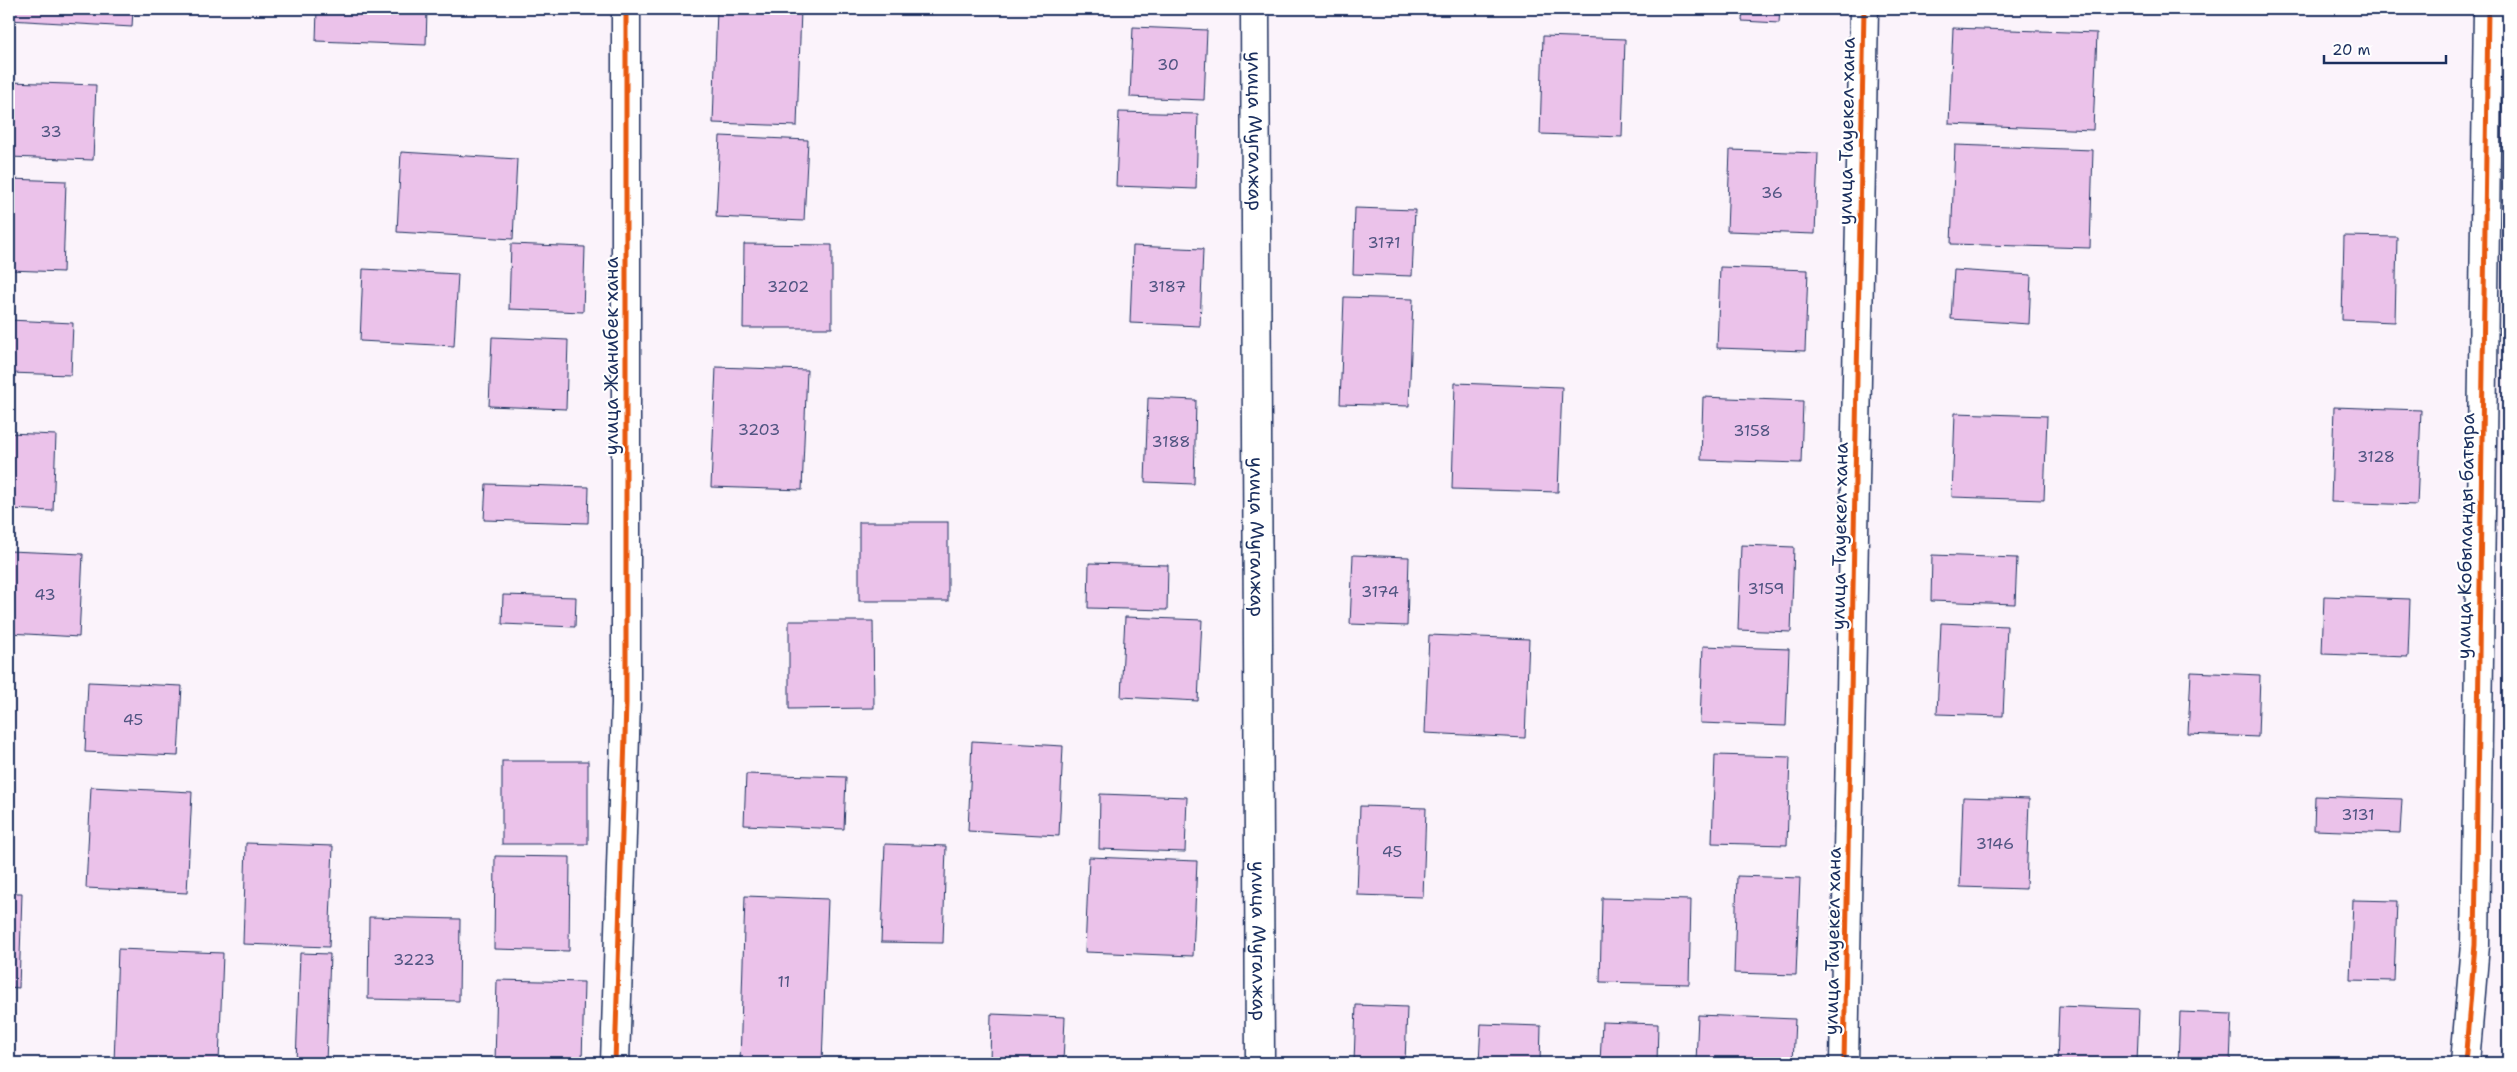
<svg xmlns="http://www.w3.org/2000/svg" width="2517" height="1072" font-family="'Shantell Sans',sans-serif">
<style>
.building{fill:#ebc2ea;stroke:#1b2f5e}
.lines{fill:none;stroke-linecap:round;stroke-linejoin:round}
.minor-casing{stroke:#1b2f5e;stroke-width:31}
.minor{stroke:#fff;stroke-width:28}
.cycleway-casing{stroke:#fff;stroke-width:8}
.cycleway{stroke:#e8590c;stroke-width:5}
.labels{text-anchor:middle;stroke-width:4.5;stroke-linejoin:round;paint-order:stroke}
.number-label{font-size:16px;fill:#4f5481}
.street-label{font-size:19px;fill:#1b2f5e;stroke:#fff}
</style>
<rect width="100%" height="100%" fill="#fbf3fb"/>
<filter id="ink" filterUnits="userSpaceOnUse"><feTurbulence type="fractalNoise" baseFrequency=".02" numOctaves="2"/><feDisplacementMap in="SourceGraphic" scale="10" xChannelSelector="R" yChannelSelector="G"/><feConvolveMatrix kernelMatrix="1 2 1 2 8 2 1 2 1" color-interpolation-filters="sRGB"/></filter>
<g filter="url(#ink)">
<!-- building -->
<g class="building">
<path d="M9 9H133L132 27 9 20Z"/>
<path d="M317 9H427L426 45 316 41Z"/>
<path d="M717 9H801L797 126 713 123Z"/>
<path d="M1743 9H1780L1779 23 1742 21Z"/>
<path d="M1133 27 1207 30 1204 100 1130 97Z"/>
<path d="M1953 28 2097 33 2093 130 1949 124Z"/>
<path d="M1543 36 1625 39 1622 137 1540 134Z"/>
<path d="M10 82 96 85 93 160 9 157Z"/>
<path d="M1119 112 1198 114 1196 189 1116 186Z"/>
<path d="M720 136 808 140 804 221 716 217Z"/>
<path d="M1955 145 2093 150 2090 248 1951 244Z"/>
<path d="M1730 150 1818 153 1815 234 1727 231Z"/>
<path d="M401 152 517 159 513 239 397 232Z"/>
<path d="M9 179 66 181 63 272 9 270Z"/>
<path d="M1355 208 1415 210 1412 276 1353 274Z"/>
<path d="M2344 236 2397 237 2395 322 2342 320Z"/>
<path d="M511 244 585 247 583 312 509 309Z"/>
<path d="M744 244 832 245V328H743Z"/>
<path d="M1133 246 1203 249 1200 326 1130 323Z"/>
<path d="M1720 267 1808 270 1805 351 1717 348Z"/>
<path d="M363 269 458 274 454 346 360 341Z"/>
<path d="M1954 270 2031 275 2029 324 1951 319Z"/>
<path d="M1344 297 1413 299 1409 406 1340 404Z"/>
<path d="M9 320 73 323 71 375 9 373Z"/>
<path d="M492 337 568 340 566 409 489 406Z"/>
<path d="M716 367 807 370 802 490 711 487Z"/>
<path d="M1455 383 1562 387 1558 492 1452 489Z"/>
<path d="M1703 397 1803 401 1801 463 1701 460Z"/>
<path d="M1148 398 1196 400 1194 484 1145 482Z"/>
<path d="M2334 407 2421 410 2417 505 2331 502Z"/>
<path d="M1955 413 2047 416 2044 500 1952 497Z"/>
<path d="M9 433 56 435 53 511 9 509Z"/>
<path d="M486 484 589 487 588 523 484 520Z"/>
<rect x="859" y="522" width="89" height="79"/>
<path d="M1741 545 1794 547 1791 632 1738 630Z"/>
<path d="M9 551 83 554 79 637 9 633Z"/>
<path d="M1353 555 1409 557 1407 626 1350 624Z"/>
<path d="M1932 555 2017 558 2015 604 1931 601Z"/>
<path d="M1089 563 1168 565 1167 610 1088 608Z"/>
<path d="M503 595 576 597 575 627 502 624Z"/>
<path d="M2324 596 2410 599 2408 657 2322 654Z"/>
<path d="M1125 617 1202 620 1198 701 1121 697Z"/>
<path d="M789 621H873L874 708 789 709Z"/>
<path d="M1941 623 2007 626 2003 716 1937 714Z"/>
<path d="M1429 635 1529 639 1525 738 1425 733Z"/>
<path d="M1703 646 1789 649 1786 726 1700 723Z"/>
<path d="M2191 672 2260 675 2258 737 2188 734Z"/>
<path d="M88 682 182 686 178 756 85 752Z"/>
<path d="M972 741 1063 746 1059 836 968 831Z"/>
<path d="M1715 755 1790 757 1787 845 1712 843Z"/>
<rect x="502" y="761" width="86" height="83"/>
<path d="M746 774 846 777 844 829 744 825Z"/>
<path d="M91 787 192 792 187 893 86 888Z"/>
<path d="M1100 794 1187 797 1185 852 1099 849Z"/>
<path d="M2315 796 2402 799 2400 833 2314 830Z"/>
<path d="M1963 797 2029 799 2026 889 1960 887Z"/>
<path d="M1360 806 1426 808 1423 897 1357 895Z"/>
<path d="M246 843 333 846 329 947 243 944Z"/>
<path d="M885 844 946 846 943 943 881 942Z"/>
<path d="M495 856 570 857 569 951 494 949Z"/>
<path d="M1089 857 1197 861 1193 956 1085 952Z"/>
<path d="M1737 876 1800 878 1796 975 1734 973Z"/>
<path d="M9 893H22L19 988 9 987Z"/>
<path d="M745 896 828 899 822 1063H740Z"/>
<path d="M1602 898 1691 900 1689 984 1600 982Z"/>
<path d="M2353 900 2397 901 2394 981 2350 980Z"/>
<path d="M369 917 460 919 459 1001 368 999Z"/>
<path d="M118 949 223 953 219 1063H114Z"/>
<path d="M300 953 330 954 326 1063H296Z"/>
<path d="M497 980 584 982 582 1063H495Z"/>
<path d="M1356 1005 1407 1007 1405 1063H1354Z"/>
<path d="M2059 1006 2139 1009 2137 1063H2057Z"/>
<path d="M2180 1012 2232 1014 2230 1063H2178Z"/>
<path d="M991 1014 1065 1017 1063 1063H990Z"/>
<path d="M1698 1015 1795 1019 1793 1063H1696Z"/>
<path d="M1602 1022 1658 1024 1657 1063H1600Z"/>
<path d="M1481 1024 1541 1026 1540 1063H1479Z"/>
</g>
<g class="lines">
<defs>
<g id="minor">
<path id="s1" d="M1255 9 1260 1063"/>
<path d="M615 1063 626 703V9"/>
<path d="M1844 1063 1864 9"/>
<path d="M2465 1063 2475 945 2488 9"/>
</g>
</defs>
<!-- minor casing -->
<use href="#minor" class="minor-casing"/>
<!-- minor -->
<use href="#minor" class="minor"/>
<defs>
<g id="cycleway">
<path d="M615 1063 626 703V9"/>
<path d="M1844 1063 1864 9"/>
<path d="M2465 1063 2475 945 2488 9"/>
</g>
</defs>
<!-- cycleway casing -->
<use href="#cycleway" class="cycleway-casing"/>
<!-- cycleway -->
<use href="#cycleway" class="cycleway"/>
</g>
</g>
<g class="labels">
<!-- number labels -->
<g class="number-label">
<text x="1168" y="70">30</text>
<text x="51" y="137">33</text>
<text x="1772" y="198">36</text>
<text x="1384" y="248">3171</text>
<text x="788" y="292">3202</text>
<text x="1167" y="292">3187</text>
<text x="759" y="435">3203</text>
<text x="1752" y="436">3158</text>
<text x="1171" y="447">3188</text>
<text x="2376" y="462">3128</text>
<text x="1766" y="594">3159</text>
<text x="1380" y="597">3174</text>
<text x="45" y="600">43</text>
<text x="133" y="725">45</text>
<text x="2358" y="820">3131</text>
<text x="1995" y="849">3146</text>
<text x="1392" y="857">45</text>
<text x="414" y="965">3223</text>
<text x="784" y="987">11</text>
</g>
<!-- street labels -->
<g class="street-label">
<text dy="7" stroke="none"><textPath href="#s1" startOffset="122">улица Мугалжар</textPath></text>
<text transform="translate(1846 131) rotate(-89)" y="7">улица Тауекел хана</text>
<text transform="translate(611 356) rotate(-90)" y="7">улица Жанибек хана</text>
<text dy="7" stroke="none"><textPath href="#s1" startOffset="528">улица Мугалжар</textPath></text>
<text transform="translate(1839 536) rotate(-89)" y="7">улица Тауекел хана</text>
<text transform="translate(2465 536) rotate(-89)" y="7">улица Кобыланды батыра</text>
<text dy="7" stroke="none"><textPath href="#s1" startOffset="932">улица Мугалжар</textPath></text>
<text transform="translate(1832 941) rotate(-89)" y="7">улица Тауекел хана</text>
</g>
</g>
<!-- margin -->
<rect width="2517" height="1072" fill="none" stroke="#fff" stroke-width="30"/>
<rect x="15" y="15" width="2487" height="1042" fill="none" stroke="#1b2f5e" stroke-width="2" filter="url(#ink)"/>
<!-- scale -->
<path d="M2324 55v8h122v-8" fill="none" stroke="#1b2f5e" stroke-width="2.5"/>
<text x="2332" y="55" font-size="15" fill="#1b2f5e" stroke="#ffffff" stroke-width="4" paint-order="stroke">20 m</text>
</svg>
